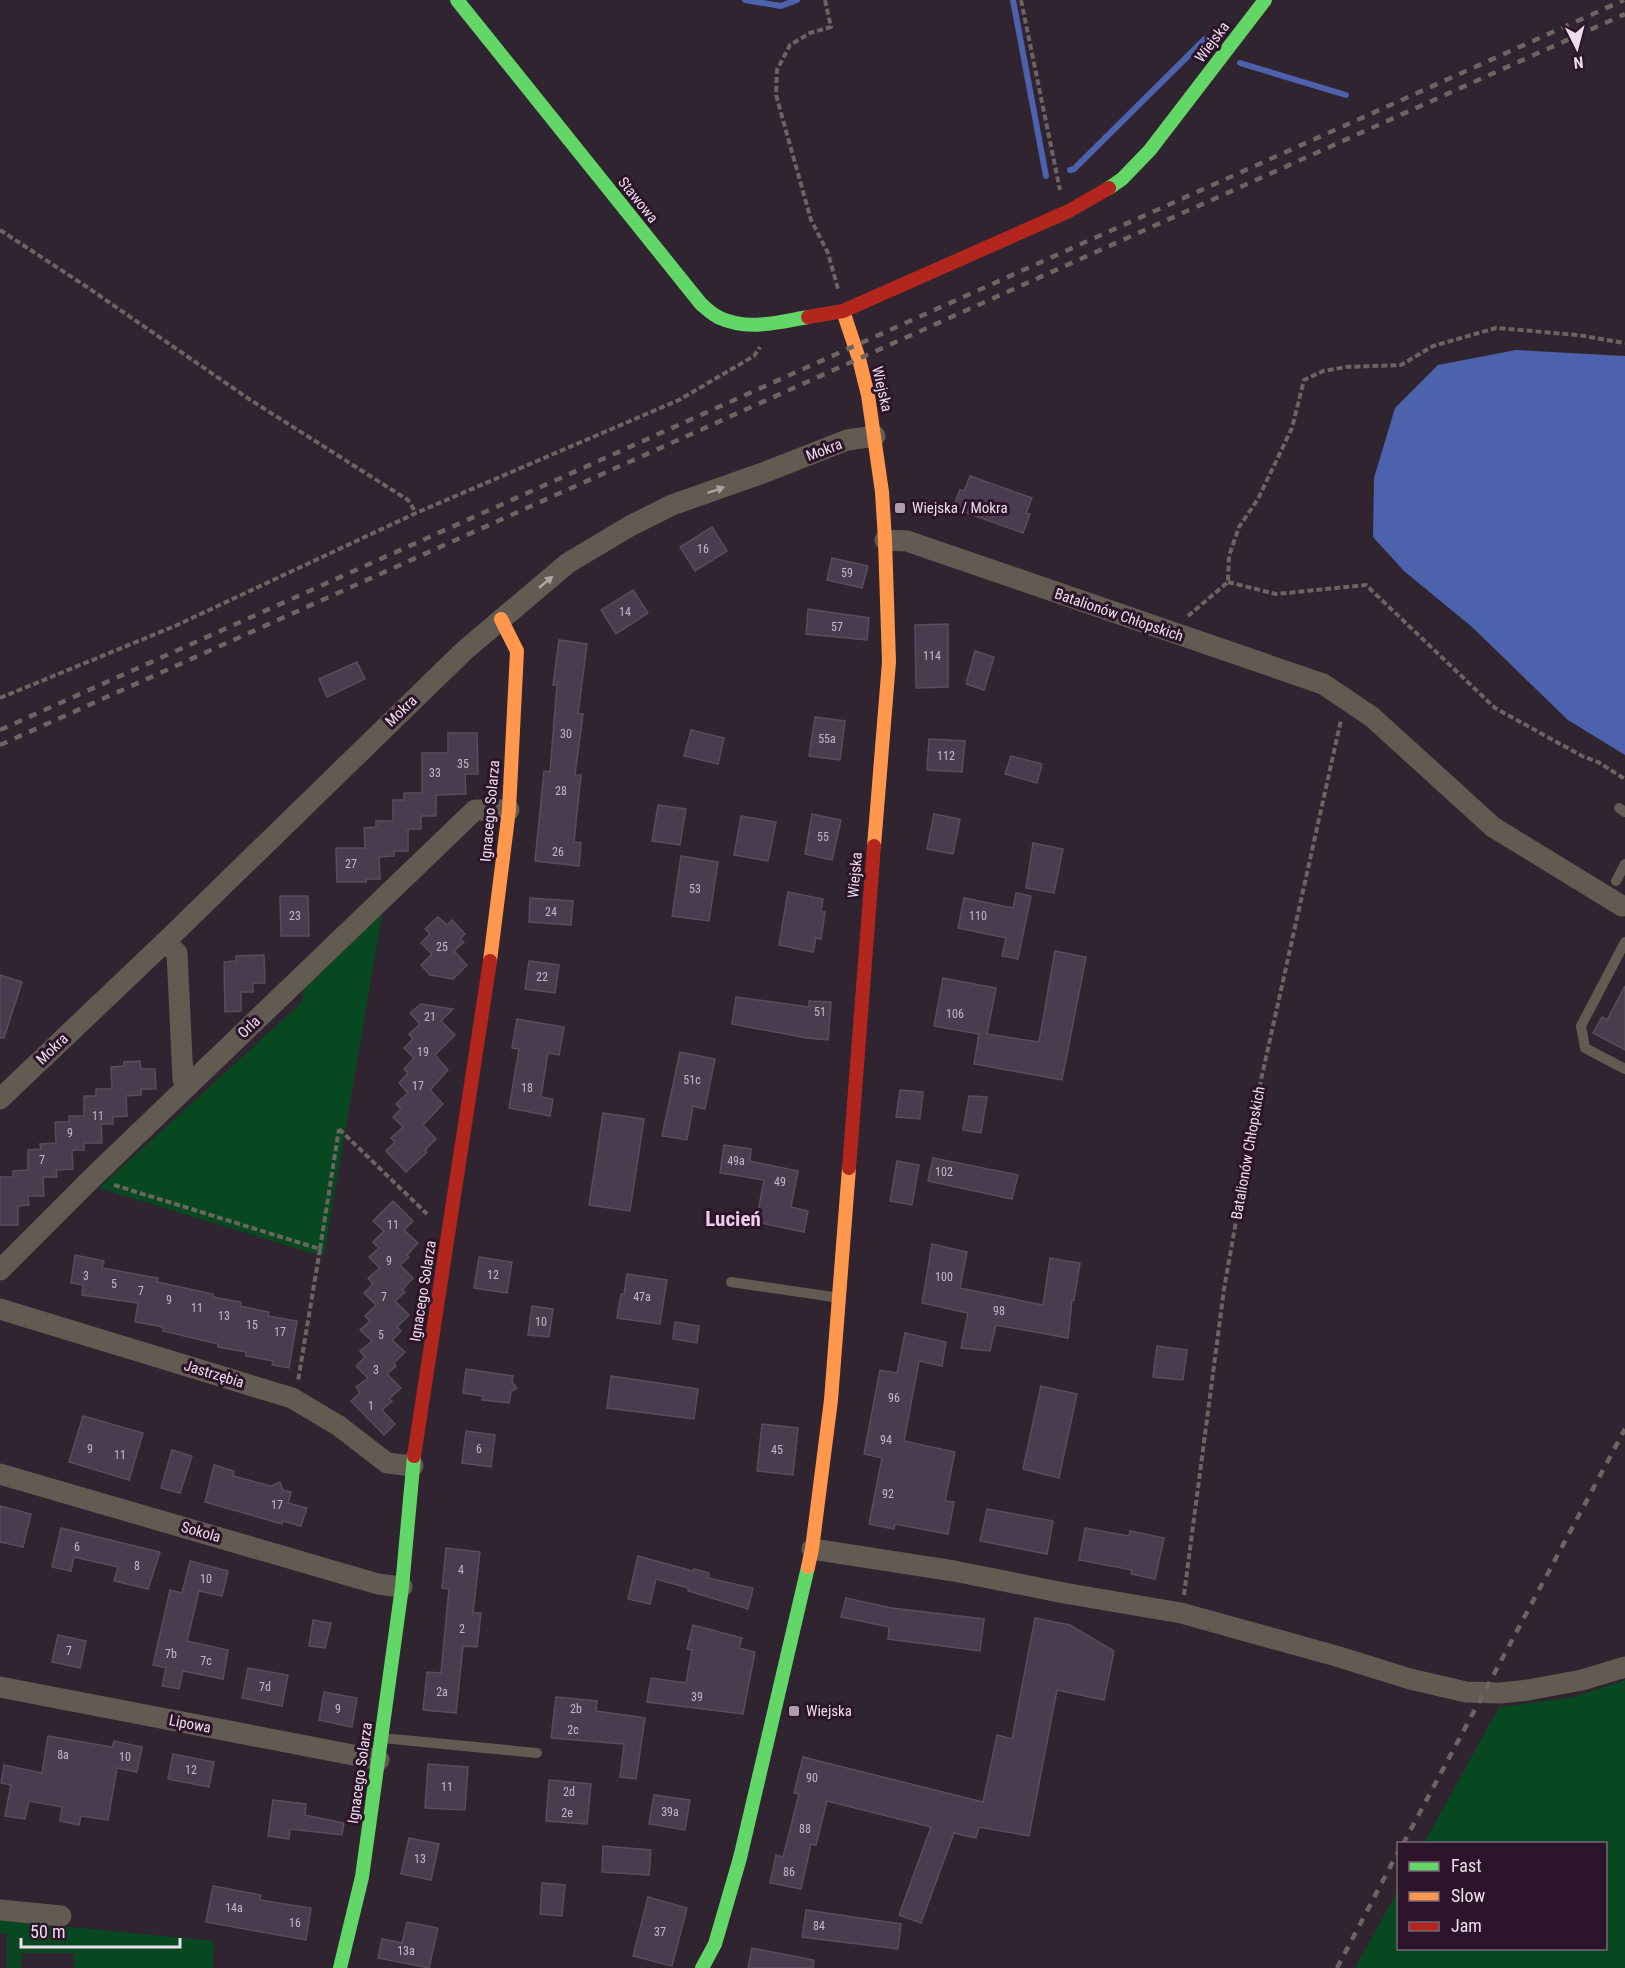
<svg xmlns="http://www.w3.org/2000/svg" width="1625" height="1968" font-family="'Roboto Condensed',sans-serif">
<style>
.green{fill:#084820}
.water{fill:#4d62ac}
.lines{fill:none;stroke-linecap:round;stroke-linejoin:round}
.stream{stroke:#4d62ac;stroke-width:6}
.building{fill:#4a3c4f;stroke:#564e5a;stroke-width:1.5}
.path{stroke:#6b6461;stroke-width:4;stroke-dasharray:6 3;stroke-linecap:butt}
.lane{stroke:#615b52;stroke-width:10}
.street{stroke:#615b52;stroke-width:21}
.fast{stroke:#63d668;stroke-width:14}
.slow{stroke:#ff974d;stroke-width:14}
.jam{stroke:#b3261e;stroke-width:14}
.rail{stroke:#6c6562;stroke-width:4.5;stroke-dasharray:8 8;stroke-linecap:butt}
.oneway{fill:#afa3a7}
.poi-dot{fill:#ac9daa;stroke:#2c152b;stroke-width:2}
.labels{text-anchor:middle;stroke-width:6;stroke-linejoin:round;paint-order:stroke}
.number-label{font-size:12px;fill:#c5b6c5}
.street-label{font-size:15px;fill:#eedeec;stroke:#2c152b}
.poi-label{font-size:15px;fill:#eedeec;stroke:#2c152b;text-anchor:start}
.district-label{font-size:21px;font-weight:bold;fill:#edceea;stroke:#2c152b}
</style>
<rect width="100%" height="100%" fill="#302430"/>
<!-- green -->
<g class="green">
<path d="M382 914 324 1255 312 1253 99 1188 302 1002 303 990Z"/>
<path d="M1625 1680V1968H1355L1398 1890V1948H1606V1844L1424 1843 1499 1707 1574 1697Z"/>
<path d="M0 1920 214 1941 213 1968H74V1953H22L21 1968H7V1933H0Z"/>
</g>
<!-- water -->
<path class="water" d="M1516 350 1625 356V755L1568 720 1472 627 1404 571 1373 537 1374 478 1395 408 1438 365Z"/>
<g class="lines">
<!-- stream -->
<g class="stream">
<path d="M745 0 781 6 797 0"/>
<path d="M1013 0 1046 176"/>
<path d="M1240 63 1346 95"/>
<path d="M1070 170 1074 169 1205 39 1209 41"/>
</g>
</g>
<!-- building -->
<g class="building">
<path d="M970 476 1032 498 1026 513 1030 514 1023 533 953 508 960 490 964 491Z"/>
<path d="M712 527 727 551 695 571 680 547Z"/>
<path d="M832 558 868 566 862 588 827 580Z"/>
<path d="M633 590 648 613 616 634 601 610Z"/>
<path d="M808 609 869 618 867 640 806 634Z"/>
<path d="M948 624V687L916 688 915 625Z"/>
<path d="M559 640 587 644 578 714H583L575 775H581L574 842 581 843 579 866 535 861 544 771 550 772 557 685H553Z"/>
<path d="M975 651 994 657 984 690 966 684Z"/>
<path d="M357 662 365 679 327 697 319 679Z"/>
<path d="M815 717 845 721 840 760 809 756Z"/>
<path d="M691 730 724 738 718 764 684 756Z"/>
<path d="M448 733H477L478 774H465L466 794 436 795V816H421V829H408V851H394V856L379 857 380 879H366V882H337L336 848H365L364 828 376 827V821H393V800H404V793H422V753H448Z"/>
<path d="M929 739 949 740 950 742V740L965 741 962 772 927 770Z"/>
<path d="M1011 756 1042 764 1037 783 1005 774Z"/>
<path d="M658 805 686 809 680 845 652 841Z"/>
<path d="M812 814 841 820 832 860 805 854Z"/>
<path d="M934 814 960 819 953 854 927 849Z"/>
<path d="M741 816 776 822 768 861 734 855Z"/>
<path d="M1033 843 1063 849 1054 893 1026 888Z"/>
<path d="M681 856 718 862 709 921 672 916Z"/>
<path d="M788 892 823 899 821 912H825L821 939 816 938 813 952 779 945Z"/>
<path d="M1016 893 1031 896 1018 959 1002 956 1006 938 958 928 964 898 1013 908Z"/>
<path d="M280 896H308L309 936H281Z"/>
<path d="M530 898 573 901 571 925 529 922Z"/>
<path d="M438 917 447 925 452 920 465 934 460 939 464 942 454 951 467 965 453 979 430 975 421 965 432 954 421 943 430 934 425 929Z"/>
<path d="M1055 951 1086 957 1062 1080 974 1064 979 1034 934 1026 943 978 996 988 987 1034 1039 1042Z"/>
<path d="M264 955 265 983H253V992H241V1011L225 1012 224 962 236 961V956Z"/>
<path d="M529 961 559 965 555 993 525 989Z"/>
<path d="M0 975 22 982 4 1038H0Z"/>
<path d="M1625 986V1050L1593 1033 1602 1017 1607 1020Z"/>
<path d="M736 997 809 1007V1001L831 1002 828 1040 807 1038 732 1024Z"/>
<path d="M421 1004 453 1009 441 1021 455 1035 435 1055 448 1070 430 1090 443 1104 423 1125 436 1139 425 1150 427 1152 406 1172 386 1151 395 1142 391 1138 403 1127 393 1117 401 1109 396 1104 408 1093 399 1083 408 1073 404 1069 414 1058 404 1048 413 1039 409 1034 420 1024 410 1013Z"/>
<path d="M517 1019 564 1027 559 1055 548 1053 541 1097 553 1099 550 1116 509 1108 519 1049 512 1048Z"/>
<path d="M680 1052 715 1059 705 1109 693 1106 687 1140 662 1136Z"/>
<path d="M140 1061 141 1069H155L156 1089H141V1095L126 1096 127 1116 113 1117V1124H101L102 1143H84V1150H72L73 1169 56 1170 57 1177H43L44 1196H28L29 1205 18 1206V1225H0V1177H13V1171L28 1170V1150L41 1149 40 1144 56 1143 55 1122H69V1116H84V1096H96V1089H112L111 1067 124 1066V1062Z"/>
<path d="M900 1090 923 1092 920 1119 896 1117Z"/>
<path d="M969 1096 987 1097 981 1133 963 1130Z"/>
<path d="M603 1113 644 1119 630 1211 589 1205Z"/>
<path d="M724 1145 751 1149 750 1161 798 1171 791 1207 808 1211 804 1232 756 1222 764 1180 720 1173Z"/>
<path d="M933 1158 1018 1175 1012 1199 928 1181Z"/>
<path d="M897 1161 919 1165 912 1205 890 1201Z"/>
<path d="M393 1201 413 1221 404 1230 418 1243 407 1255 409 1257 400 1265 413 1278 402 1290 405 1292 395 1301 409 1315 397 1327 401 1331 392 1340 405 1352 394 1363 396 1366 387 1374 401 1388 389 1399 392 1401 382 1410 395 1424 384 1435 351 1401 360 1393 356 1387 368 1378 356 1366 365 1357 360 1351 372 1341 360 1330 370 1321 365 1316 376 1305 364 1293 373 1284 368 1278 380 1268 369 1257 379 1248 373 1242 384 1231 373 1221Z"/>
<path d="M932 1244 967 1252 960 1288 1043 1305 1050 1258 1080 1263 1074 1300H1072L1068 1338 996 1325 990 1351 961 1348 968 1313 922 1303Z"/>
<path d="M75 1255 104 1261 102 1268 158 1278 157 1282 213 1294V1297L241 1302 240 1306 269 1312 268 1316 297 1321 289 1368 272 1365 273 1361 246 1356V1352L218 1347V1344L163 1331V1327L135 1322 138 1303 82 1295 83 1285 71 1283Z"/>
<path d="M479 1257 512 1262 507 1293 474 1288Z"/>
<path d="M627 1274 667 1280 660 1324 617 1318 621 1294H624Z"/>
<path d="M532 1306 553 1309 549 1337 528 1335Z"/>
<path d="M675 1322 699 1326 697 1343 673 1339Z"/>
<path d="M905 1333 946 1342 942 1366 919 1361 904 1441 955 1452 945 1501 954 1502 948 1534 895 1524 894 1529 869 1524 882 1458 864 1454 880 1370 897 1373Z"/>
<path d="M1157 1346 1187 1350 1183 1380 1153 1377Z"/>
<path d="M466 1369 513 1376 512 1382 517 1388 511 1392 509 1403 482 1400 483 1396 463 1393Z"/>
<path d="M611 1376 698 1389 694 1419 607 1408Z"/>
<path d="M1041 1386 1077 1394 1059 1478 1023 1469Z"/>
<path d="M83 1416 143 1433 129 1480 69 1462Z"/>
<path d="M762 1424 798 1428 793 1475 757 1471Z"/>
<path d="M466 1431 495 1435 491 1467 462 1463Z"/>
<path d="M172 1450 192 1456 180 1493 161 1488Z"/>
<path d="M214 1465 234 1471 233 1476 271 1486 280 1482 283 1490 291 1492 288 1503 307 1508 301 1526 283 1521 282 1524 205 1502Z"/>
<path d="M0 1506 31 1514 23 1547 0 1542Z"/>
<path d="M987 1509 1053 1521 1047 1554 980 1541Z"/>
<path d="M61 1528 160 1552 148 1589 114 1581 118 1567 74 1557 71 1571 52 1567Z"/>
<path d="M1085 1528 1129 1536 1130 1531 1164 1538 1155 1579 1131 1574 1132 1570 1079 1560Z"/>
<path d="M446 1548 480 1552 473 1613H481L477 1647 463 1646 456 1713 423 1710 427 1672 441 1673 449 1589 442 1588Z"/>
<path d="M638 1556 693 1571 694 1569 709 1573 708 1578 753 1588 748 1609 688 1591V1588L656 1579 650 1604 628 1599Z"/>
<path d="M190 1561 228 1571 222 1596 199 1591 187 1641 228 1650 223 1679 183 1671 179 1689 162 1686 166 1668 153 1665 170 1590 182 1593Z"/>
<path d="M846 1598 892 1608 984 1619 980 1651 888 1639 889 1627 841 1617Z"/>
<path d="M1035 1618 1070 1625 1114 1651 1104 1700 1057 1690 1029 1836 979 1827 976 1838 954 1833 921 1923 899 1915 931 1827 827 1801 816 1845 811 1844 801 1889 770 1883 776 1855 783 1857 799 1794 794 1793 803 1757 983 1802 997 1735 1012 1739Z"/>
<path d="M313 1620 331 1623 325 1648 309 1646Z"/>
<path d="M693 1625 742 1638 739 1648 755 1652 743 1714 647 1702 651 1678 686 1683 692 1650 687 1649Z"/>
<path d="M58 1635 86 1641 80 1668 52 1662Z"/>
<path d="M248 1668 288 1675 282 1706 242 1698Z"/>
<path d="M324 1692 357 1698 352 1727 319 1720Z"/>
<path d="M556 1697 597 1701 596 1711 645 1718 636 1779 620 1777 624 1744 551 1738Z"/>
<path d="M48 1736 112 1747 114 1741 142 1747 137 1772 117 1768 108 1820 81 1816 79 1825 60 1821 62 1807 29 1801 25 1819 5 1816 11 1785 1 1783 4 1765 42 1773Z"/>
<path d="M173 1754 214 1762 209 1787 168 1779Z"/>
<path d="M428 1764 468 1767 465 1810 425 1808Z"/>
<path d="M549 1780 591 1784 587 1824 546 1821Z"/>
<path d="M654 1795 690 1800 685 1830 649 1824Z"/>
<path d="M273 1800 306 1804 305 1815 344 1823 342 1835 290 1829 289 1839 268 1836Z"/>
<path d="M409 1838 439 1844 431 1880 401 1874Z"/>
<path d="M603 1846 651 1850 649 1875 602 1872Z"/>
<path d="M542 1883 565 1885 562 1916 540 1914Z"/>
<path d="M213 1886 261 1895 260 1900 311 1908 306 1940 206 1922Z"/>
<path d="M648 1897 687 1908 672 1966 633 1956Z"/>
<path d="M806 1910 901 1924 898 1949 802 1937Z"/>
<path d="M407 1922 438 1928 429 1968 378 1958 382 1939 402 1943Z"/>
<path d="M752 1948 814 1960 813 1968H748Z"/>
</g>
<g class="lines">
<!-- path -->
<g class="path">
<path d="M825 0 831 27 810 33 790 45 777 70 776 95 811 220 828 253 838 289"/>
<path d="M1021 0 1060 190"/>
<path d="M0 230 84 285 249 399 408 500 416 513"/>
<path d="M1228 582 1276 594 1366 585 1495 708 1582 756 1598 762 1625 779"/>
<path d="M1188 616 1228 582 1229 556 1239 527 1258 499 1292 428 1304 380 1323 371 1346 367 1401 365 1433 346 1496 328 1578 335 1625 343"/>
<path d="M0 698 175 626 416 513 679 400 754 356 760 347"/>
<path d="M339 1129 427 1214"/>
<path d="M114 1185 320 1249 298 1381"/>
<path d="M320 1249 339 1129"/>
<path d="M1184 1595 1224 1289 1261 1080 1341 720"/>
</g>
<!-- lane -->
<g class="lane">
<path d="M1619 808 1625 812"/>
<path d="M1616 881 1625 864"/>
<path d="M1625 942 1581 1026 1585 1048 1625 1069"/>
<path d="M731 1282 840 1298"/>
<path d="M382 1738 537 1753"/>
</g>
<!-- street -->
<g class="street">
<path d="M885 540 907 541 1323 684 1372 717 1493 827 1622 906"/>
<path d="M165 942 177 953 183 1079 188 1086"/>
<path d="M0 1099 165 942 465 650 568 563 630 526 672 505 763 473 847 440 875 436"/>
<path d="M0 1270 92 1178 475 810H509"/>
<path d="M0 1309 292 1398 339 1426 387 1463 413 1466"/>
<path d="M0 1474 378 1584 402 1587"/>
<path d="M812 1549 954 1571 1064 1593 1181 1613 1336 1656 1410 1679 1466 1692 1500 1693 1528 1690 1582 1680 1625 1667"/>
<path d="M0 1687 379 1760"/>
<path d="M0 1910 61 1916"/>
</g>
<!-- fast -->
<g class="fast">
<path d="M457 0 701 304C707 309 713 315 720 318 748 331 779 322 808 317"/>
<path d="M1109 188 1122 179 1150 150 1265 0"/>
<path d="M340 1968 362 1877 402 1587 414 1456"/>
<path d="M702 1968 715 1944 740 1858 808 1567"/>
</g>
<!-- slow -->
<g class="slow">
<path d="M843 311 859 359 868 395 882 492 885 540 889 662 874 846"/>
<path d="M490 961 509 810 517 651 501 619"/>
<path d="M808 1567 812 1549 831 1400 849 1168"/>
</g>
<!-- jam -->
<g class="jam">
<path d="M808 317 843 311 1069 211 1109 188"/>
<path d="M849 1168 874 846"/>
<path d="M414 1456 490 961"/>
</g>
<!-- rail -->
<g class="rail">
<path d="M0 730 1624 0"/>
<path d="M0 745 1625 14"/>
<path d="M1403 1844 1625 1429"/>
<path d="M1337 1968 1398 1852"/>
</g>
</g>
<!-- one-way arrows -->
<defs><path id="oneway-solid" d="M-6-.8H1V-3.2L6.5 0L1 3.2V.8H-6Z" transform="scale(1.5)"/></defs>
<g class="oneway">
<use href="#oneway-solid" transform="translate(716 490) rotate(-19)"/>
<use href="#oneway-solid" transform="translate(546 582) rotate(-40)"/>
</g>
<!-- markers -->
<g class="poi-dot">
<rect x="894" y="502" width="12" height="12" rx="3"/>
<rect x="788" y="1705" width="12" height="12" rx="3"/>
</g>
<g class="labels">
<!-- number labels -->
<g class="number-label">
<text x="703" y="553">16</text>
<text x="847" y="577">59</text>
<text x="625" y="616">14</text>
<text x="837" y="631">57</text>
<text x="932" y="660">114</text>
<text x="566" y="738">30</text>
<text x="827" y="743">55a</text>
<text x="946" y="760">112</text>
<text x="463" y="768">35</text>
<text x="435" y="777">33</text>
<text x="561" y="795">28</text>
<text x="823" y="841">55</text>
<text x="558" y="856">26</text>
<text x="351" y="868">27</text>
<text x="695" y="893">53</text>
<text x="551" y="916">24</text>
<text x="295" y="920">23</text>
<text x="978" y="920">110</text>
<text x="442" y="951">25</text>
<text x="542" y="981">22</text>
<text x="820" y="1016">51</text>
<text x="955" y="1018">106</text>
<text x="430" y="1021">21</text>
<text x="423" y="1056">19</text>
<text x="692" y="1084">51c</text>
<text x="418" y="1090">17</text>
<text x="527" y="1092">18</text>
<text x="98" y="1120">11</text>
<text x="70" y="1137">9</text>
<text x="42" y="1164">7</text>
<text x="736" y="1165">49a</text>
<text x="944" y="1176">102</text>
<text x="780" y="1186">49</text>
<text x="393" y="1229">11</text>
<text x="389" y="1265">9</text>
<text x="493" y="1279">12</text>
<text x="86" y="1280">3</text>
<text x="944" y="1281">100</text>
<text x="114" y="1288">5</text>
<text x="141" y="1295">7</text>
<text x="384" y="1301">7</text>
<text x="642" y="1301">47a</text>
<text x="169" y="1304">9</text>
<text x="197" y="1312">11</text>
<text x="999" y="1315">98</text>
<text x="224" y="1320">13</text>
<text x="541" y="1326">10</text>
<text x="252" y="1329">15</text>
<text x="280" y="1336">17</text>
<text x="381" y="1339">5</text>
<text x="376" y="1374">3</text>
<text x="894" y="1402">96</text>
<text x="371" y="1410">1</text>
<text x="886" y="1444">94</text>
<text x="90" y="1453">9</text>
<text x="479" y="1453">6</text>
<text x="777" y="1454">45</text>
<text x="120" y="1459">11</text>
<text x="888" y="1498">92</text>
<text x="277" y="1509">17</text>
<text x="77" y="1551">6</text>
<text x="137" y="1570">8</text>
<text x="461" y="1574">4</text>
<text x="206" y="1583">10</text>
<text x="462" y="1633">2</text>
<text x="69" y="1655">7</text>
<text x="171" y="1658">7b</text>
<text x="206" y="1665">7c</text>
<text x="265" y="1691">7d</text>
<text x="442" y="1696">2a</text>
<text x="697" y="1701">39</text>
<text x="338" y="1713">9</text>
<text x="576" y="1713">2b</text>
<text x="573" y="1734">2c</text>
<text x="63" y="1759">8a</text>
<text x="125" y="1761">10</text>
<text x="191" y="1774">12</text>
<text x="812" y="1782">90</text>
<text x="447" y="1791">11</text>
<text x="569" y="1796">2d</text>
<text x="670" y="1816">39a</text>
<text x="567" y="1817">2e</text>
<text x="805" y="1833">88</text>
<text x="420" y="1863">13</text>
<text x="789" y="1876">86</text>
<text x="234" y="1912">14a</text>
<text x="295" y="1927">16</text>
<text x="819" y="1930">84</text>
<text x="660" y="1936">37</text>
<text x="406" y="1955">13a</text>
</g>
<!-- street labels -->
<g class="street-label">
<text transform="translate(1212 42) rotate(-53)" y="5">Wiejska</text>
<text transform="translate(638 200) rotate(51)" y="5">Stawowa</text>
<text transform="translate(882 389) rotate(77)" y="5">Wiejska</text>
<text transform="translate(824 450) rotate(-21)" y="5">Mokra</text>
<text transform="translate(1119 615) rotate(19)" y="5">Batalionów Chłopskich</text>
<text transform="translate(401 711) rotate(-44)" y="5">Mokra</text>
<text transform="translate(490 811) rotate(-85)" y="5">Ignacego Solarza</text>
<text transform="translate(855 875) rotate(-85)" y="5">Wiejska</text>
<text transform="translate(249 1027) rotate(-44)" y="5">Orla</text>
<text transform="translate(52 1049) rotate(-44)" y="5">Mokra</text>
<text transform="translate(1248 1153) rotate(-80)" y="5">Batalionów Chłopskich</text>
<text transform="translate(423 1291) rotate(-81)" y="5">Ignacego Solarza</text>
<text transform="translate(214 1374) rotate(17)" y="5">Jastrzębia</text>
<text transform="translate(201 1532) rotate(16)" y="5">Sokola</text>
<text transform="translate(190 1724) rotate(11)" y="5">Lipowa</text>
<text transform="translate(360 1773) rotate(-82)" y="5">Ignacego Solarza</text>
</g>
<!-- poi labels -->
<g class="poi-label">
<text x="912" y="513">Wiejska / Mokra</text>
<text x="806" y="1716">Wiejska</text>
</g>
<!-- district labels -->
<g class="district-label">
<text x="733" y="1226">Lucień</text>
</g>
</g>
<!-- legend -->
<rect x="1397" y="1842" width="210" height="108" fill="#2c152b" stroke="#7a6578" stroke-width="1.5"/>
<rect x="1409" y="1862" width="30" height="9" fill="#63d668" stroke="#7a6578" stroke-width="1.5"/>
<text x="1451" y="1872" font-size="18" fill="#eedeec">Fast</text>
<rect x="1409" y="1892" width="30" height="9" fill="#ff974d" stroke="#7a6578" stroke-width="1.5"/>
<text x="1451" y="1902" font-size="18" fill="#eedeec">Slow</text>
<rect x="1409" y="1922" width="30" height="9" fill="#b3261e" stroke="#7a6578" stroke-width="1.5"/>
<text x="1451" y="1932" font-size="18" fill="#eedeec">Jam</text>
<!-- north arrow -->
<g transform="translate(1577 48) rotate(174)" stroke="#2c152b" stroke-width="4.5" paint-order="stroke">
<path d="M0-4.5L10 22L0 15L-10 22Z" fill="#eedeec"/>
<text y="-9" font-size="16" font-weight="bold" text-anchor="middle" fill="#eedeec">N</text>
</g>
<!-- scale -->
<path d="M21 1938v9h159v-9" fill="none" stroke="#eedeec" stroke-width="3"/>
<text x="30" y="1938" font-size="18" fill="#eedeec" stroke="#2c152b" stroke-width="4.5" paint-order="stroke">50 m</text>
</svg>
